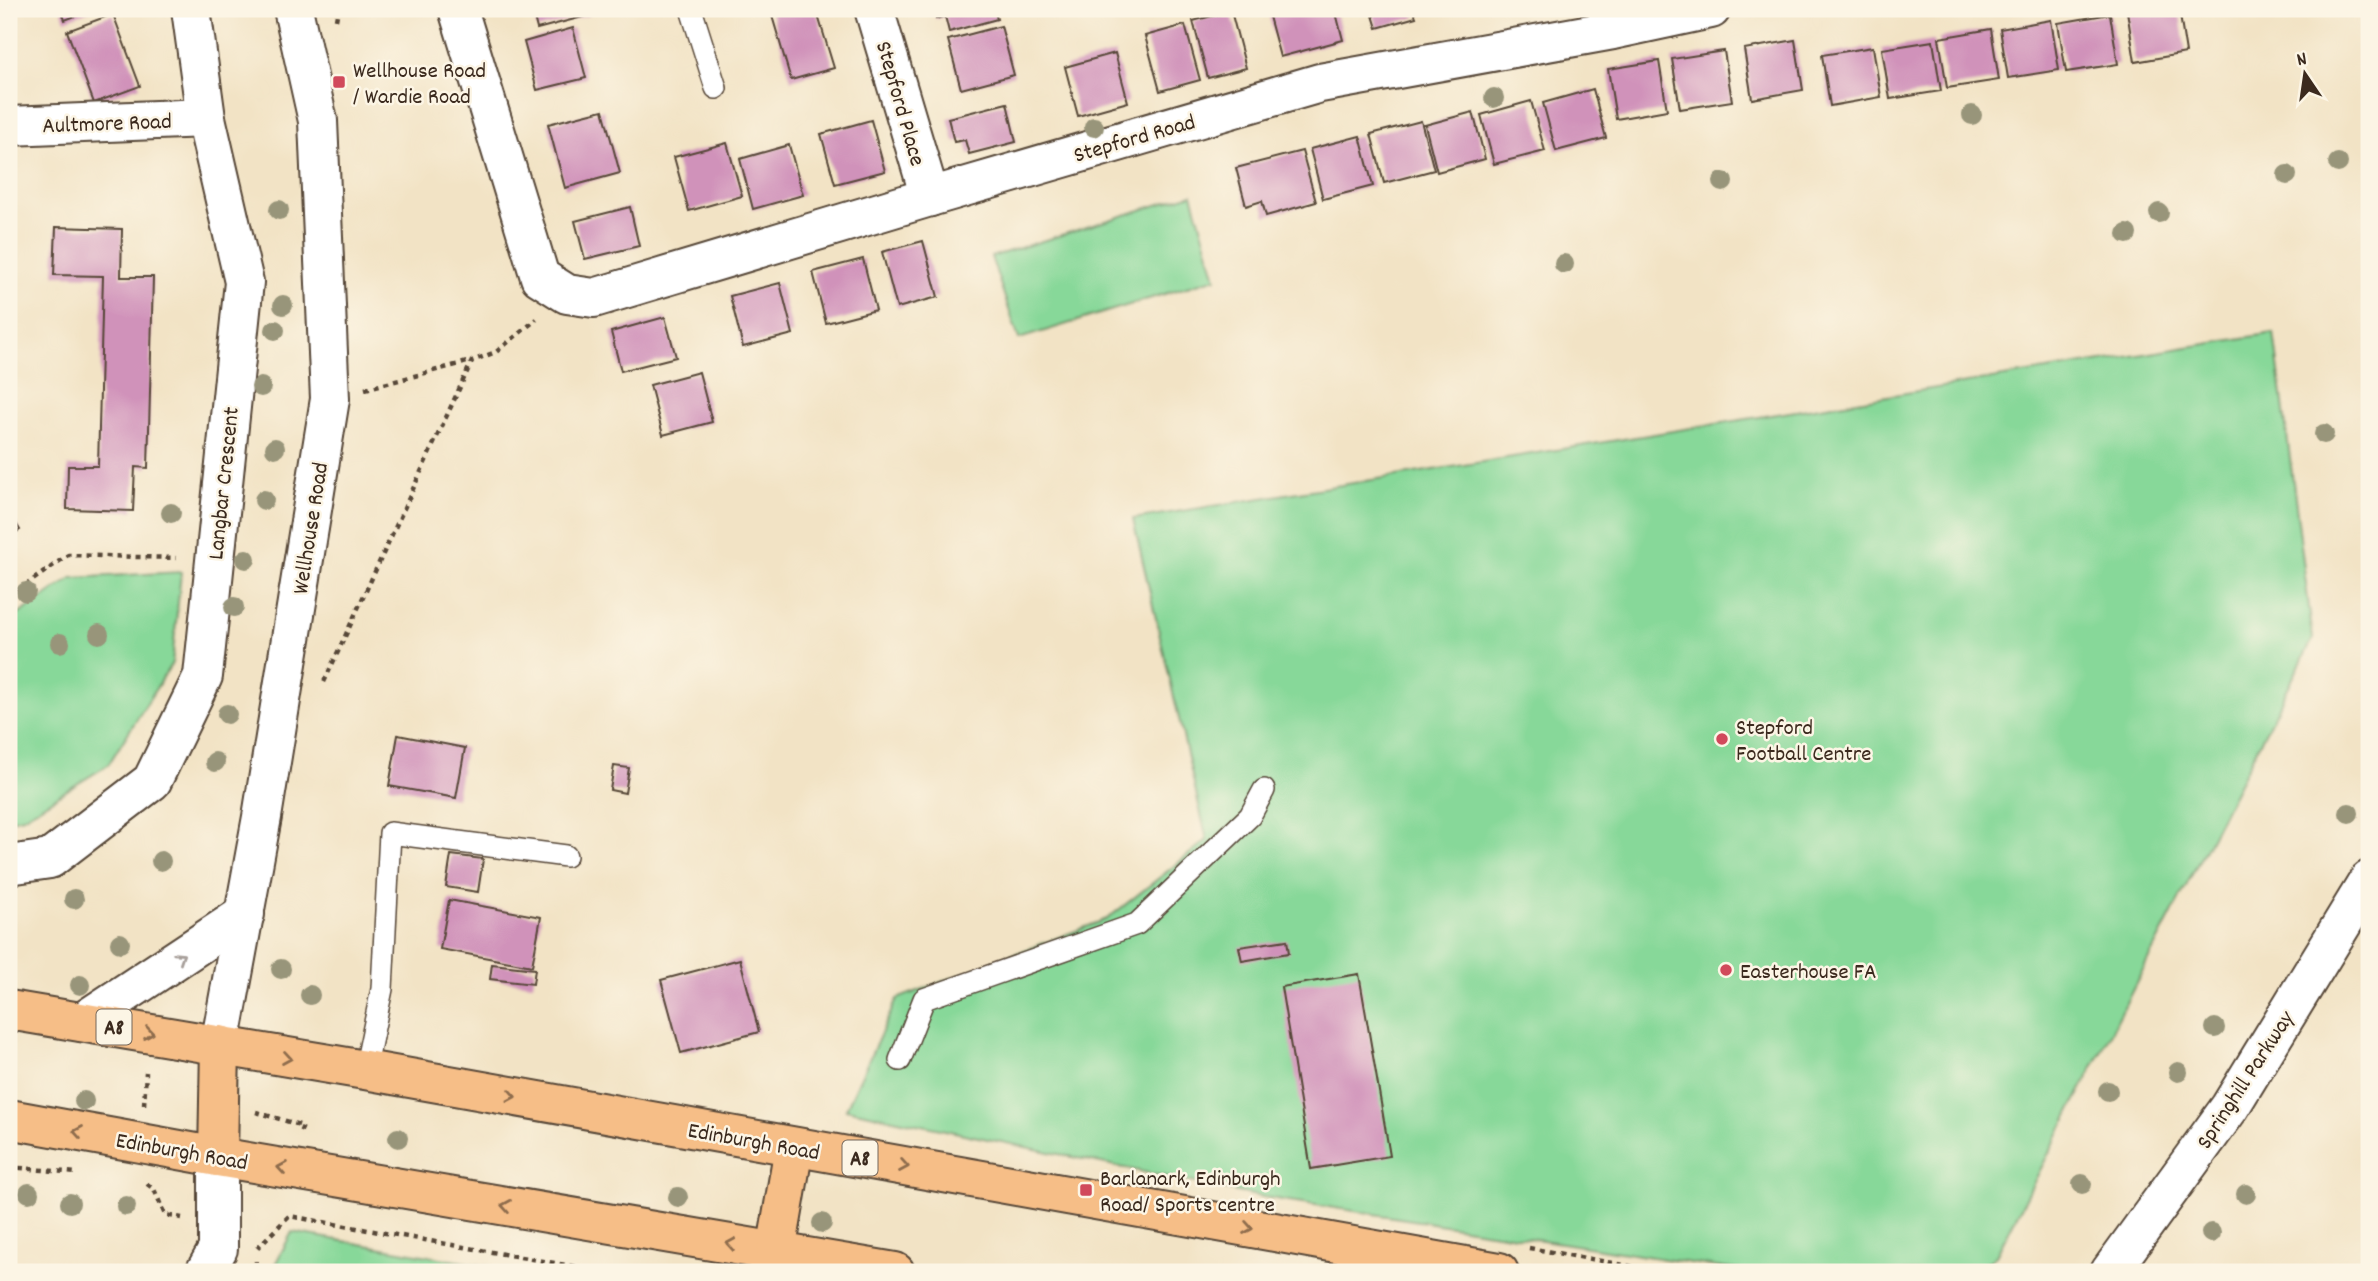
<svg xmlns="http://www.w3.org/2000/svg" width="2378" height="1281" font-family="Dekko,sans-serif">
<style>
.green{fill:#87d899;stroke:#61815c;stroke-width:2}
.building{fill:#d092ba}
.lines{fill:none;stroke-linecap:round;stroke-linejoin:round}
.service-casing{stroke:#564637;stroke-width:24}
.minor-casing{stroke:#564637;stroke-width:42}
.tertiary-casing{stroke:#564637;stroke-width:42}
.primary-casing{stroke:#564637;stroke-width:42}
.path{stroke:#564637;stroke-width:4.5;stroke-dasharray:5 5;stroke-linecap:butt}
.service{stroke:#fff;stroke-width:21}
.minor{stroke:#fff;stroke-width:38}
.tertiary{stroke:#fff;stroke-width:38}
.primary{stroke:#f6be87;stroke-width:38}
.tree{fill:#98957a}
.oneway{stroke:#a79f9a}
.oneway2{stroke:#8f6d4d}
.poi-dot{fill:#d1495b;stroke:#fcf5e5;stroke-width:2.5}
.labels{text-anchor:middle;stroke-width:5;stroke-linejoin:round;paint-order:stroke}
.shield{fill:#fcf5e5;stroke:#75675a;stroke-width:2}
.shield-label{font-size:21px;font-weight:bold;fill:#3b2a1e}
.poi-label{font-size:23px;fill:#3b2a1e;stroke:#fcf5e5;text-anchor:start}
.street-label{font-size:23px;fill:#3b2a1e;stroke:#fcf5e5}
</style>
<rect width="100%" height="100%" fill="#fcf5e5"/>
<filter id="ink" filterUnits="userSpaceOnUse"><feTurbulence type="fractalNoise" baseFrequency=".0143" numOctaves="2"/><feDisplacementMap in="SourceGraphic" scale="14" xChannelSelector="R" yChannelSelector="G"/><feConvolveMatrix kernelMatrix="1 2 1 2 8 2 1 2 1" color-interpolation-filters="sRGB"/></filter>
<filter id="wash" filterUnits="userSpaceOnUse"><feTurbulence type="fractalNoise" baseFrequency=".00686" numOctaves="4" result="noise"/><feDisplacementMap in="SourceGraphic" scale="28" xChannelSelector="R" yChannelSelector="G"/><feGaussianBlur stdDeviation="1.57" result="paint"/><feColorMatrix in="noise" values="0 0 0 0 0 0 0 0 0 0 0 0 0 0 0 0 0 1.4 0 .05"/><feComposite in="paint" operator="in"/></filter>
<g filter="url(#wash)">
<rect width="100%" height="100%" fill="#f2e3c5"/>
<!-- green -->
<g class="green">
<path d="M1192 194 1216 278 1019 339 991 257Z"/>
<path d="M2274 333 2313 639 1996 1256 1974 1272H1749L1257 1196 846 1109 897 999 1107 919 1207 840 1133 519Z"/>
<path d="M181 572 172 663 108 765 23 817 9 820V621L72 578Z"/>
<path d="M292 1232 520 1272H271Z"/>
</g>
<g id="blocks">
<!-- building -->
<g class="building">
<path d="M61 9H94L65 20Z"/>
<path d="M532 9H588L590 15 537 29Z"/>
<path d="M770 9H816L834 68 791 80Z"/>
<path d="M934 9H994L997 19 949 32 945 16 936 19Z"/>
<path d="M1267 9H1335L1343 40 1280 57Z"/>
<path d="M1371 9H1413L1416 17 1377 28Z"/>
<path d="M2142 9H2179L2186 53 2135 62 2127 11Z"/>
<path d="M1231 11 1246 68 1208 78 1193 21Z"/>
<path d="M113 14 140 86 94 103 67 31Z"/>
<path d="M2110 14 2118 64 2066 72 2058 23Z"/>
<path d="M2051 20 2059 70 2008 78 2000 29Z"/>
<rect x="9" y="24" width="3" height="50"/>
<path d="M1185 25 1200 80 1160 91 1145 36Z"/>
<path d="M1001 26 1014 75 961 89 948 40Z"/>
<path d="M573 28 586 78 537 90 524 42Z"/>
<path d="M1991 29 1999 80 1947 88 1939 38Z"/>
<path d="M1795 40 1803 90 1752 99 1744 49Z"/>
<path d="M1933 41 1941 91 1890 99 1882 49Z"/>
<path d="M1873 47 1881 97 1830 106 1822 55Z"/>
<path d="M1724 51 1732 101 1680 109 1672 59Z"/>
<path d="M1115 53 1128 102 1078 116 1065 67Z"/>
<path d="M1659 61 1667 110 1616 119 1608 69Z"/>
<path d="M1593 89 1606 138 1556 151 1543 103Z"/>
<path d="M1531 101 1545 151 1494 164 1481 115Z"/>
<path d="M1007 103 1016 142 969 154 965 140 954 142 948 118Z"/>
<path d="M603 110 620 173 565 188 548 124Z"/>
<path d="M1473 112 1485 159 1437 172 1425 125Z"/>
<path d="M871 120 885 171 835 184 821 134Z"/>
<path d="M1421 121 1434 170 1384 183 1371 134Z"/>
<path d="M1360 136 1373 186 1323 199 1310 149Z"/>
<path d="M727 143 742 196 689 211 674 157Z"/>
<path d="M789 145 803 195 753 209 740 159Z"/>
<path d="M1302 151 1316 202 1266 216 1262 201 1246 206 1236 168Z"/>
<path d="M630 207 639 246 585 259 575 221Z"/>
<path d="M56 227 122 229 121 277H153L148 468 135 467 133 511 67 509 68 466H98L103 276 54 275Z"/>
<rect x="9" y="231" width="4" height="50"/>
<path d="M923 241 938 297 897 308 882 252Z"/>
<path d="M863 259 876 310 826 323 813 272Z"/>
<path d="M780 283 793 334 743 347 730 296Z"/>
<path d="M665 317 676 357 621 371 611 332Z"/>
<path d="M699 372 712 422 663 435 650 385Z"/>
<path d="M9 512 20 530 9 537Z"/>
<path d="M398 735 465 748 456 798 389 786Z"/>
<path d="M614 766 629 768 625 793 610 790Z"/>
<path d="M451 855 483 859 478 892 446 887Z"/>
<path d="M449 900 541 917 532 966 440 949Z"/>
<path d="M1287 940 1289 953 1242 961 1239 947Z"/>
<path d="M740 959 759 1032 681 1053 661 980Z"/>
<path d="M492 964 535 969 533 984 490 979Z"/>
<path d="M1359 974 1390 1156 1311 1169 1281 987Z"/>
</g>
</g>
</g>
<g filter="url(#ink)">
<use href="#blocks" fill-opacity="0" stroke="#564637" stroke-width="2"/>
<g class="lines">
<defs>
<g id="service">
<path d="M691 9 716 88"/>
<path d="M900 1060 924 999 1137 924 1250 816 1264 790"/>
<path d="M365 1070 382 989 390 833 566 856"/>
</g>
<g id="minor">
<path d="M458 9 540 277 567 294 594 298 930 197 1320 83 1613 30 1711 9"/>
<path d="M874 9 930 197"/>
<path d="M9 126 206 118"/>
<path d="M9 865 50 859 152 781 203 676 244 282 206 118 191 9"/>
</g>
<g id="tertiary">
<path d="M82 1022 245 914"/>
<path d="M220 1045 262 817 330 399 318 121 293 9"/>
<path d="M205 1272 218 1249V1157"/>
<path d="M2110 1272 2230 1107 2369 880"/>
</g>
<g id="primary">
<path d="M9 1010 365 1070 1499 1272"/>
<path d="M9 1119 218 1157 895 1272"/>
<path d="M218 1157 220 1045"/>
<path d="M776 1252 794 1147"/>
</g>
</defs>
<!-- service casing -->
<use href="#service" class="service-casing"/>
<!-- minor casing -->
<use href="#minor" class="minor-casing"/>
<!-- tertiary casing -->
<use href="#tertiary" class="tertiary-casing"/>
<!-- primary casing -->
<use href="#primary" class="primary-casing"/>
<!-- path -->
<g class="path">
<path d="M336 20 338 9"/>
<path d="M365 389 471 361"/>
<path d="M9 597 68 555 176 558"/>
<path d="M324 682 472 361 496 352 537 319"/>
<path d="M144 1105 146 1072"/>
<path d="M256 1112 303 1126 300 1133"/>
<path d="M9 1167 77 1173"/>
<path d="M147 1184 154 1189 165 1215 182 1218"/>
<path d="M257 1248 289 1216 605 1272"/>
<path d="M1529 1248 1663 1272"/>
<path d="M256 1272V1261"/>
</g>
<!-- service -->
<use href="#service" class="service"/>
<!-- minor -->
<use href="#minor" class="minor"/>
<!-- tertiary -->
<use href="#tertiary" class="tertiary"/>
<!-- primary -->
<use href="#primary" class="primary"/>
</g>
<!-- trees -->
<g class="tree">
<circle cx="1494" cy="98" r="10"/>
<circle cx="1972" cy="115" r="10"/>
<circle cx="1094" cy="127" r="10"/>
<circle cx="2338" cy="163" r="10"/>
<circle cx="2287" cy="175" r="10"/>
<circle cx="1723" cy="182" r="10"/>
<circle cx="279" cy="210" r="10"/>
<circle cx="2159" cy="213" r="10"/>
<circle cx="2127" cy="234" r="10"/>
<circle cx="1564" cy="264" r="10"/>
<circle cx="283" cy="305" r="10"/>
<circle cx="275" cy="330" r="10"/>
<circle cx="261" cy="387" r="10"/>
<circle cx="2324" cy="434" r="10"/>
<circle cx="275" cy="448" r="10"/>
<circle cx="264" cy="500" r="10"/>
<circle cx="171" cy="513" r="10"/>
<circle cx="246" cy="559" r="10"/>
<circle cx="26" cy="592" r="10"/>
<circle cx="234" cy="607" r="10"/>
<circle cx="99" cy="634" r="10"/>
<circle cx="60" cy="643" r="10"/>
<circle cx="227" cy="714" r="10"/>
<circle cx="215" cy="762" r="10"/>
<circle cx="2349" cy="813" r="10"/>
<circle cx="161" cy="861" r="10"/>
<circle cx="74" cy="899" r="10"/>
<circle cx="120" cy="943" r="10"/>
<circle cx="281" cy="969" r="10"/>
<circle cx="80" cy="985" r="10"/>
<circle cx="310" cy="995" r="10"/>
<circle cx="2215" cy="1028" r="10"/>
<circle cx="2178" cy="1072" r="10"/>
<circle cx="2108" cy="1091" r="10"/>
<circle cx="84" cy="1101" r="10"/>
<circle cx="398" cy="1138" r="10"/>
<circle cx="2082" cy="1184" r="10"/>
<circle cx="29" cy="1193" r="10"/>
<circle cx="2246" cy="1194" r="10"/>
<circle cx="678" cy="1197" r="10"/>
<circle cx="70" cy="1203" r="10"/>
<circle cx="126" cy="1206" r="10"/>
<circle cx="822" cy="1223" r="10"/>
<circle cx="2211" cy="1233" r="10"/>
</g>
<!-- one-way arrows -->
<defs><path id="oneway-chevron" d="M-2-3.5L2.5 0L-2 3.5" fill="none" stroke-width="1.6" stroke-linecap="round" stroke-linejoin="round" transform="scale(1.75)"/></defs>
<use class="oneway" href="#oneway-chevron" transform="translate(180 957) rotate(-33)"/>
<g class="oneway2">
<use href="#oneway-chevron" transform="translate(149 1033) rotate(9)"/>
<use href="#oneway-chevron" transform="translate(287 1058) rotate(9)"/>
<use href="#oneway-chevron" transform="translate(511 1096) rotate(10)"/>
<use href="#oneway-chevron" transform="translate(78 1132) rotate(-170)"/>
<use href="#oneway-chevron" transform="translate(904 1166) rotate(10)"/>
<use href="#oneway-chevron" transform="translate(282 1168) rotate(-171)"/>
<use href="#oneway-chevron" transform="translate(506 1206) rotate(-170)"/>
<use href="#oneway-chevron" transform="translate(1248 1228) rotate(10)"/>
<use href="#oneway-chevron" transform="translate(731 1244) rotate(-170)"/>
</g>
</g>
<!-- markers -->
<g class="poi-dot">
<rect x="332" y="75" width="14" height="14" rx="3.5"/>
<circle cx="1722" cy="739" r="7"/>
<circle cx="1726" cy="970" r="7"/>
<rect x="1079" y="1183" width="14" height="14" rx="3.5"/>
</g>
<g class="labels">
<!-- shield labels -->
<g class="shield">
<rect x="96.5" y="1009.5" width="35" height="35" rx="5"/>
<rect x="842.5" y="1140.5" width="35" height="35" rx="5"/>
</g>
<g class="shield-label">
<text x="114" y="1034">A8</text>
<text x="860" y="1165">A8</text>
</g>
<!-- poi labels -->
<g class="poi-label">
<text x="353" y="77">Wellhouse Road<tspan x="353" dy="26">/ Wardie Road</tspan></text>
<text x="1736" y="734">Stepford<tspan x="1736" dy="26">Football Centre</tspan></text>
<text x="1740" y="978">Easterhouse FA</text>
<text x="1100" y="1185">Barlanark, Edinburgh<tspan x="1100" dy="26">Road/ Sports centre</tspan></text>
</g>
<!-- street labels -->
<g class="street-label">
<text transform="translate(902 103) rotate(74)" y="8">Stepford Place</text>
<text transform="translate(107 122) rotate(-2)" y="8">Aultmore Road</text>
<text transform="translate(1134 137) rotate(-16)" y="8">Stepford Road</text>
<text transform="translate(222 483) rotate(-84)" y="8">Langbar Crescent</text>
<text transform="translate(309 528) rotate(-81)" y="8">Wellhouse Road</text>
<text transform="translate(2244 1079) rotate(-57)" y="8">Springhill Parkway</text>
<text transform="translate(754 1140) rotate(10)" y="8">Edinburgh Road</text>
<text transform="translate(182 1150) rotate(10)" y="8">Edinburgh Road</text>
</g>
</g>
<!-- margin -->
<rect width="2378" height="1281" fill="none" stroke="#fcf5e5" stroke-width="35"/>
<!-- north arrow -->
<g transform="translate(2305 74) rotate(347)" stroke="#fcf5e5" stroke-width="5" paint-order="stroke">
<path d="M0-5L12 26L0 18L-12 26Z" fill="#3b2a1e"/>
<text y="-10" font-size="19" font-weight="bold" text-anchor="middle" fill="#3b2a1e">N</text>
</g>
</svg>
